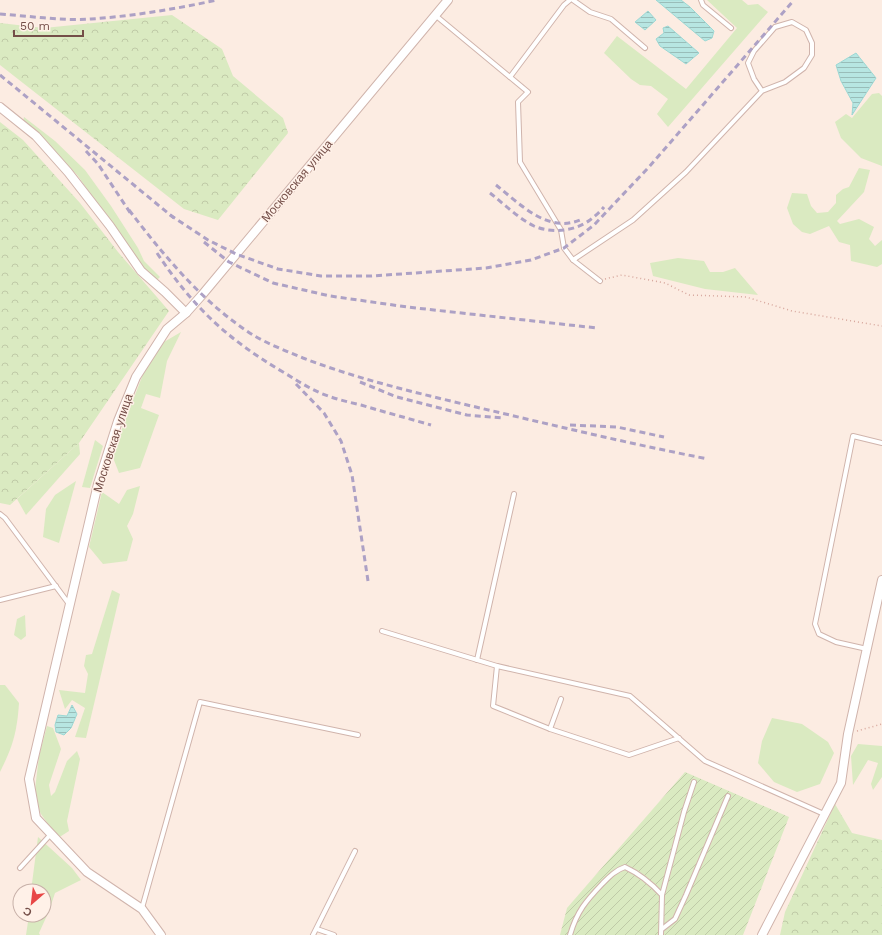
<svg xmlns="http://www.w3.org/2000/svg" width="882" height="935" font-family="'Work Sans',sans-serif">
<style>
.grass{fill:#daeac1}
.forest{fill:url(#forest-crowns)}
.garden{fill:url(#garden-furrows)}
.water{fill:url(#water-rules);stroke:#9dd8d4}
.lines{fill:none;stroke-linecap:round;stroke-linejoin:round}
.lane-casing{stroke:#d0b4ac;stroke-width:6}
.street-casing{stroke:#d0b4ac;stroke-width:10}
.path{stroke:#d7a79d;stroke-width:1.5;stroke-dasharray:1 3;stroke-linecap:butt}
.lane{stroke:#fff;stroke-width:4}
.street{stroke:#fff;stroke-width:8}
.rail{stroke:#ada1c5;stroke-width:3;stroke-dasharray:6 4;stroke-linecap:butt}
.labels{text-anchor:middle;stroke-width:3;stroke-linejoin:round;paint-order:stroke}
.street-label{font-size:12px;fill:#744e48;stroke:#fff1e8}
</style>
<defs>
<pattern id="forest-crowns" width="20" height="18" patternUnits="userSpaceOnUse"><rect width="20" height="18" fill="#daeac1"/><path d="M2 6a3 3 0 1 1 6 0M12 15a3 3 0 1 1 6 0" fill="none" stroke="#bfcaa7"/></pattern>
<pattern id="garden-furrows" width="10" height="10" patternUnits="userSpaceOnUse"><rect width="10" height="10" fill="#daeac1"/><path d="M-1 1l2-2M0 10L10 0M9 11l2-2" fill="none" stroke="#bfcaa7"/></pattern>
<pattern id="water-rules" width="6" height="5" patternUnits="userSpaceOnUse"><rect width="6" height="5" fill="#b7e6e2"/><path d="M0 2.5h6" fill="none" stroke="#99bdb9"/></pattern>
</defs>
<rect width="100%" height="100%" fill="#fcece2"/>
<!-- grass -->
<g class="grass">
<path d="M707 0H742L748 5 758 4 768 12 668 127 657 114 668 99 651 86 640 85 631 79 604 53 617 36 686 89 737 28Z"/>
<path d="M879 93 882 96V166L861 158 841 138 835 122 846 114 852 118 872 94Z"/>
<path d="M24 117 55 141 85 170 111 206 138 248 144 261 160 277 156 281 145 272 78 176 45 141 23 122Z"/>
<path d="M859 168 870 170 864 192 837 221 840 224 859 219 874 227 869 239 875 246 882 240V264L877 267 851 261 850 245 839 242 829 226 810 234 802 232 793 224 787 208 792 193 807 194 811 206 817 213 828 212 836 203V195L843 189 849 187Z"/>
<path d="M678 258 704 261 710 272H723L735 268 758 295 705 289 653 276 650 263Z"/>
<path d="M181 332 167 361 160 398 146 394 141 408 159 415 140 468 119 473 112 455 145 369 164 342Z"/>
<path d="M95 440 103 446 90 488 82 487Z"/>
<path d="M79 443 80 454 26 515 17 499Z"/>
<path d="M76 481 59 543 43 537 46 509 55 495Z"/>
<path d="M140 486 133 514 127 526 133 539 127 561 103 564 89 547 102 492 119 504 127 490Z"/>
<path d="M112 590 120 594 86 738 75 737 85 708 72 700 65 709 59 690 85 693 88 674 84 666 86 655 92 654Z"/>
<path d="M25 615 26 636 21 640 14 635 17 619Z"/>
<path d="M0 685H5L19 703C17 732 13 746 0 772Z"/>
<path d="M772 718 802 724 828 742 834 753 820 784 797 792 774 782 758 763 762 741Z"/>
<path d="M47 726 53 728 61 749 49 785 51 796 55 792 67 761 77 751 80 759 67 821 69 831 58 838 41 814 34 798 39 756Z"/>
<path d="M858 744 882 746V777L873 790 871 784 878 763 868 760 853 785 851 756Z"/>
<path d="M38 837 72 868 81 880 55 893 49 911 39 933 40 935H26L29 915H44V891H31Z"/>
</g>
<!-- forest -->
<g class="forest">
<path d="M172 15 222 49 233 76 283 118 288 133 218 220 184 209 0 65V23L44 28Z"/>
<path d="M0 122 23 140 80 203 118 252 169 311 79 443 10 505 0 503Z"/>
<path d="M835 804 852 833 882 840V935H780L785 912Z"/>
</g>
<!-- garden -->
<path class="garden" d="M685 772 789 817 743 935H560L567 908Z"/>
<!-- water -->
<g class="water">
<path d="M656 0H681L690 7 714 31 712 38 705 41Z"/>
<path d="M648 11 656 20 645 30 635 22Z"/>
<path d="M668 26 699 53 686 64 660 46 656 39 664 33 663 28Z"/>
<path d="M856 53 876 78 852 115 853 103 841 81 836 65Z"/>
<path d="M72 705 77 714 71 728 64 735 56 732 55 725 58 715 67 716Z"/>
</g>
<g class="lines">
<defs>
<g id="lane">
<path d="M573 0 590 12 611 19 645 48"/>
<path d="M701 0 703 5 731 28"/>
<path d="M435 15 528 92 518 102 520 162 561 230 564 248 573 260 600 281"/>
<path d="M510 77 564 5 570 0"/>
<path d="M573 260 633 220 686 172 762 91 785 82 804 68 812 55V43L806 30 792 22 775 27 754 51 748 63 754 79 762 91"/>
<path d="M0 514 5 518 69 604"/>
<path d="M0 600 56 586"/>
<path d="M382 631 497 666 630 696 705 761 824 814"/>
<path d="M867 649 836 642 819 634 815 624 853 436 882 443"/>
<path d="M477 660 514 494"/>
<path d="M497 666 493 706 550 729 629 755 679 738"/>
<path d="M550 729 561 699"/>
<path d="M20 868 51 834"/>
<path d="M142 908 200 702 358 735"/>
<path d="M317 929 334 935"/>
<path d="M662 929 675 919 686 895 728 796"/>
<path d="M313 935 355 851"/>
<path d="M570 935C577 911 586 901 603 883 610 876 616 870 625 867 640 874 651 883 662 895"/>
<path d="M661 935 662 895 684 812 694 782"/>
</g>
<g id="street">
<path d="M0 107 36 136 68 172 110 226 141 271 165 292 186 313"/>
<path d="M161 935 142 909 87 872 36 818 29 779 98 484 118 421 136 377 167 329 186 313 202 295 448 0"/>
<path d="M762 935 841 783 848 734 882 580"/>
</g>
</defs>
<!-- lane casing -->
<use href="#lane" class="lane-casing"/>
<!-- street casing -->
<use href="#street" class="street-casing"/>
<!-- path -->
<g class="path">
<path d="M605 279 622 275 665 283 689 295 746 297 792 311 882 326"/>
<path d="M857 731 882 724"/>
</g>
<!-- lane -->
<use href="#lane" class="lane"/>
<!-- street -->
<use href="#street" class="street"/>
<!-- rail -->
<g class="rail">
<path d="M0 14C29 16 62 21 91 19 133 16 176 9 217 0"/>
<path d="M0 75 174 218"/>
<path d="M86 151 98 164 131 214"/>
<path d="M496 185C520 204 549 235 582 219"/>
<path d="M490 193C504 204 518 218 534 226 552 234 575 231 590 220 595 216 600 212 604 207"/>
<path d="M129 210C165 257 203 303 253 335 268 344 286 351 303 358 355 378 409 391 463 404 544 423 626 443 708 459"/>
<path d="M170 215 208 240 236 254 278 269 321 276H372L486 268 531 260 564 248 594 225 649 167 794 0"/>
<path d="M204 242 229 262 273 283 330 296 407 307 597 328"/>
<path d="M157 253C193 307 227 339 283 372 293 378 302 384 312 389 327 397 344 401 361 405 384 412 407 418 431 425"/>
<path d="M360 382 397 397 467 415 503 418"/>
<path d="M296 384 324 413 341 441 352 475 368 581"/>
<path d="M570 425 617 427 664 437"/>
</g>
</g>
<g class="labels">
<!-- street labels -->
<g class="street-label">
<text transform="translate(297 181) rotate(-50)" y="4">Московская улица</text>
<text transform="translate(113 443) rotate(-72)" y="4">Московская улица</text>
</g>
</g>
<!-- north arrow -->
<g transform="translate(32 903) rotate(208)"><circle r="19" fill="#fff1e8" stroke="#c7b0a8"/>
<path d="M0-3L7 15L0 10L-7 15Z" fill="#e84746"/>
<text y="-6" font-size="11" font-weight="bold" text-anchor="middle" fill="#744e48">С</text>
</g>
<!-- scale -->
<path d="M14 30v6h69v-6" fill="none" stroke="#744e48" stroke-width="2"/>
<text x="20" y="30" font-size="12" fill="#744e48" stroke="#fff1e8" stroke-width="3" paint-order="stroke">50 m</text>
</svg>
